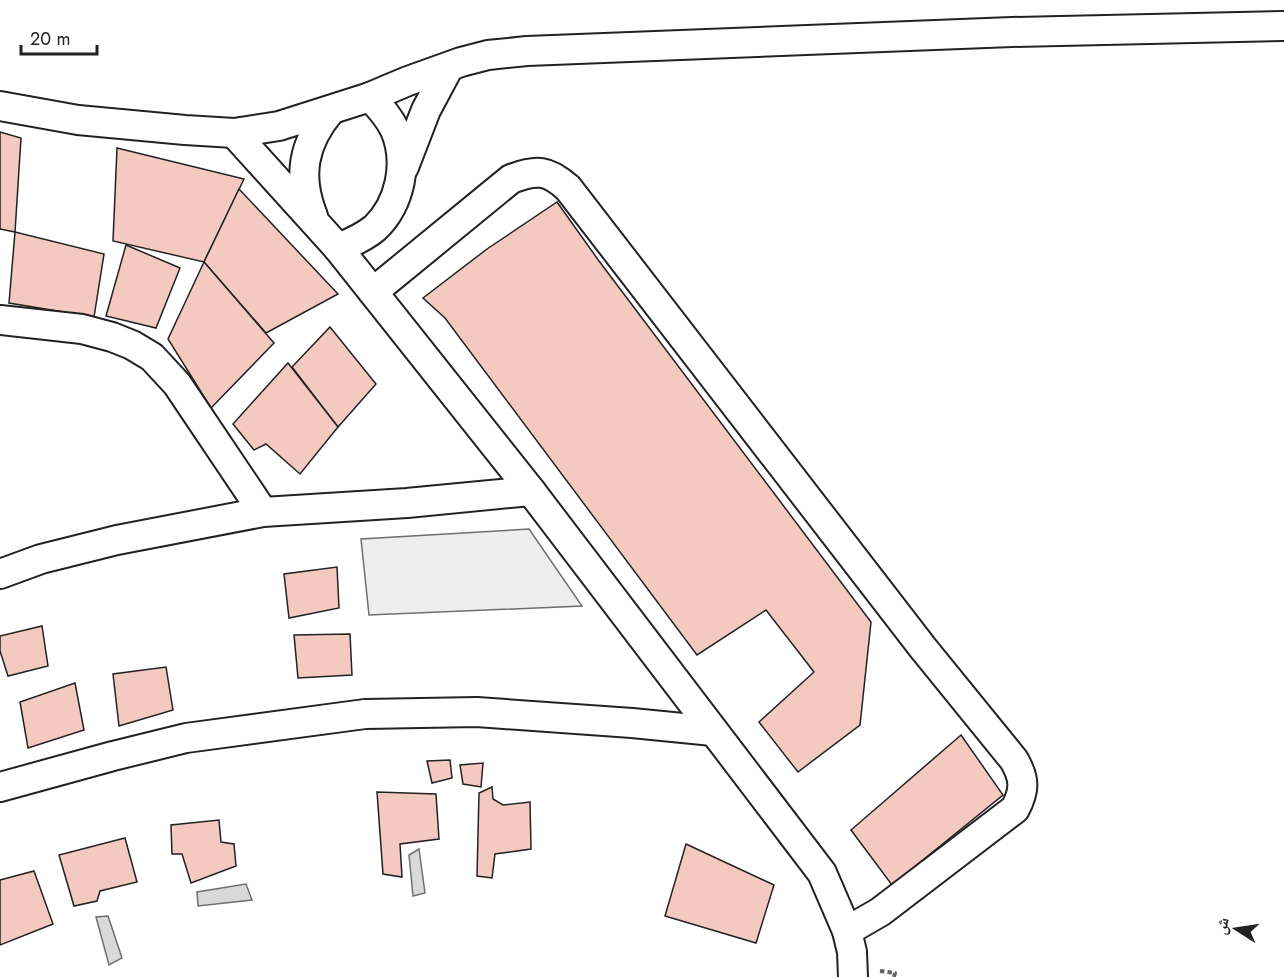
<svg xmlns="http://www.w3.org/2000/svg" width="1284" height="977" font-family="Jost,'Noto Naskh Arabic',sans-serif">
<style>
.green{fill:#eee;stroke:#6f6f6f;stroke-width:1.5}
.water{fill:#d9d9d9;stroke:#6f6f6f;stroke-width:1.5}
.building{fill:#f3c9c0;stroke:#222;stroke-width:1.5}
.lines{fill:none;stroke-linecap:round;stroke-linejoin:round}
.minor-casing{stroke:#222;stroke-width:32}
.path{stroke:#646464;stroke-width:4;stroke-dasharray:4.5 3;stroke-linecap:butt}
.minor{stroke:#fff;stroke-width:28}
</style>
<rect width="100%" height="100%" fill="#fff"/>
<!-- green -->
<path class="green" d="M529 529 582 606 369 615 361 539Z"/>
<!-- water -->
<g class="water">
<path d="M419 849 425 893 413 896 409 855Z"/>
<path d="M246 884 252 900 198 906 197 892Z"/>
<path d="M108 916 122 958 109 965 96 917Z"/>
</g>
<!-- building -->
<g class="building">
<path d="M0 132 21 138 15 232 0 229Z"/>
<path d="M117 148 244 179 204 262 113 241Z"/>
<path d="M239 189 338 294 266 333 204 262Z"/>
<path d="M557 202 599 261 871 622 860 725 798 772 759 722 814 672 766 610 697 655 445 318 423 298 487 249Z"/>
<path d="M15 232 104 254 94 317 9 303Z"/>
<path d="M126 245 180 268 156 328 106 316Z"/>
<path d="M204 262 274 343 211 408 168 339Z"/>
<path d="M330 327 376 384 338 427 292 367Z"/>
<path d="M288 363 338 427 300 474 266 444 254 450 233 424Z"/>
<path d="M337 567 339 608 289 618 284 574Z"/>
<path d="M42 626 48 666 8 676 0 651V636Z"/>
<path d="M350 634 352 675 298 678 294 635Z"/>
<path d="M166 667 173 710 119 726 113 674Z"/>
<path d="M75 683 84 730 28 748 20 702Z"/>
<path d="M961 735 1003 795 892 885 851 830Z"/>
<path d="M450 760 452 778 432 783 427 761Z"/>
<path d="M483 763 481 787 463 784 460 765Z"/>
<path d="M492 787 493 799 503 805 530 802 531 849 495 854 492 878 477 876 479 793Z"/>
<path d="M377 792 436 794 439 839 400 844 402 877 383 874Z"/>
<path d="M219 820 221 842 234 844 236 866 191 883 182 854H172L171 825Z"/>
<path d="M125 838 137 882 100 891 97 901 74 906 59 855Z"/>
<path d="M686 844 774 885 756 943 665 916Z"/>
<path d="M34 871 53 924 0 945V880Z"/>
</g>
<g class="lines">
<defs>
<g id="minor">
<path d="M0 106 78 120 185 130 234 133 279 126 370 97 408 81 461 62 488 55 527 51 1012 32 1284 26"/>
<path d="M234 133 338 248 531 491 822 873 847 931 852 952 853 977"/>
<path d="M404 167 426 110 449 67"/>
<path d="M313 216C297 176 303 143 331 110"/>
<path d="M338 248C351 243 364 237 375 228 400 204 409 163 395 130 389 117 380 107 370 97"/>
<path d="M373 292 511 179C537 169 548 170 568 188L923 648 1014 760C1025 779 1025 790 1015 809L880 912 847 931"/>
<path d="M0 320 82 329 112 337 132 345 152 357 177 384 263 512"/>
<path d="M0 574 41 559 117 540 263 512 407 503 531 491"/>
<path d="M0 787 113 756 186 738 365 714 477 712 632 723 713 731"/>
</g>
</defs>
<!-- minor casing -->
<use href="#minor" class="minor-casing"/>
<!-- path -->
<path class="path" d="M880 971 895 973 894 977"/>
<!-- minor -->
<use href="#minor" class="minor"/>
</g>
<!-- north arrow -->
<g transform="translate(1236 929) rotate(282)" stroke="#ffffff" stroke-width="4.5" paint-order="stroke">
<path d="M0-4.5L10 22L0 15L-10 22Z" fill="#222222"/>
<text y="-9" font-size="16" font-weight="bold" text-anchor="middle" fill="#222222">ش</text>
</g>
<!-- scale -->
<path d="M21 45v9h76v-9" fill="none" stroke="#222222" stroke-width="3"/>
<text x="30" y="45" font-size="18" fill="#222222" stroke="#ffffff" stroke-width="4.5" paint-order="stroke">20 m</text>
</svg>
